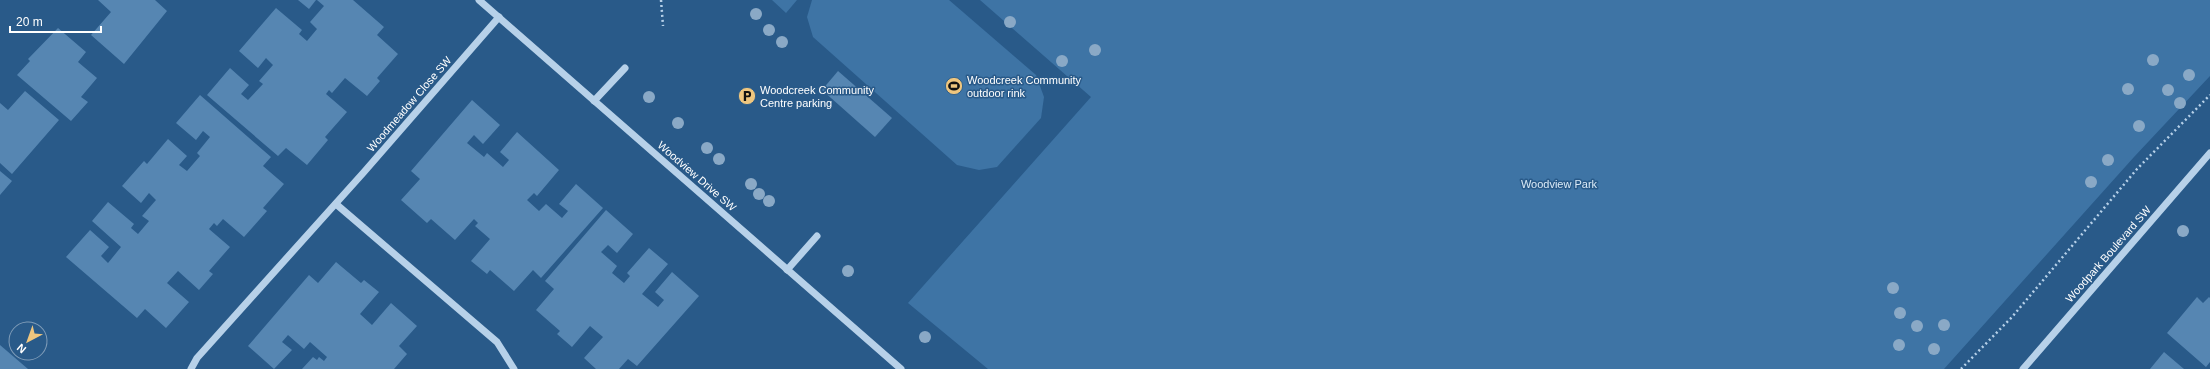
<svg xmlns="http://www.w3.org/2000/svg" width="2210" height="369" font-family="Helvetica,sans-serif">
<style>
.green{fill:#3e74a5}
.building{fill:#5686b2}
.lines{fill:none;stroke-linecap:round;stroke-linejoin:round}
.path{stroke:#b7d1e9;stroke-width:2.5;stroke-dasharray:2 3;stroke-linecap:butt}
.minor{stroke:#b7d1e9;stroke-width:7}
.tree{fill:#8aa9c6}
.labels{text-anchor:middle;stroke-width:3;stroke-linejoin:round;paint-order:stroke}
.poi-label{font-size:11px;fill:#fff;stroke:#295a89;text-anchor:start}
.street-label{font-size:11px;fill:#fff;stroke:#295a89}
.park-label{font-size:11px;fill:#daeaf7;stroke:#295a89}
</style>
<rect width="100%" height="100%" fill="#295a89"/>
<!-- green -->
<g class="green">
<path d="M772 0H797L786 13Z"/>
<path d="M812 0H949L1036 75 1044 97 1041 118 997 167 979 170 957 165 813 37 807 17Z"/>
<path d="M980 0H2210V76L2134 157 1944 369H988L908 303 1091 97Z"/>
</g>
<!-- building -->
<g class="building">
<path d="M98 0H155L167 11 124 64 91 35 111 12Z"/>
<path d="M298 0H316L309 9Z"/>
<path d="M317 0H353L384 27 377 35 398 54 377 78 380 81 367 96 345 78 332 93 329 90 326 94 347 112 325 137 328 140 307 165 286 148 278 156 207 95 230 68 249 85 241 94 248 100 263 84 259 81 273 65 266 58 258 68 239 51 276 8 302 30 299 34 307 41 317 29 310 22 324 6Z"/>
<path d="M58 28 86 52 78 62 97 78 81 97 88 102 71 121 17 75 30 61 28 59Z"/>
<path d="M838 71 892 118 875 137 822 90Z"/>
<path d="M25 91 59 120 12 174 0 163V103L8 110Z"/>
<path d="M200 95 271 157 263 166 284 184 263 208 267 211 244 237 223 219 217 226 214 223 209 229 230 247 209 271 213 274 199 290 178 271 167 283 189 302 166 328 145 309 137 318 66 257 90 230 109 247 101 256 108 263 121 247 92 221 108 202 134 224 131 228 138 234 149 221 142 216 156 200 149 193 141 203 122 186 144 161 147 164 168 139 187 156 179 165 187 171 200 156 197 153 210 137 203 131 196 140 176 123Z"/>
<path d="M472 100 500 125 483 144 474 135 467 143 484 157 487 153 503 167 509 160 500 152 517 132 559 170 537 196 534 193 527 200 539 211 546 204 562 218 568 211 559 204 576 184 603 208 541 278 533 270 514 291 490 270 487 274 471 261 490 239 475 226 478 223 474 219 455 240 431 219 427 223 401 200 420 179 411 171Z"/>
<path d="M0 171 12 181 0 195Z"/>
<path d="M606 210 633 234 617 253 608 245 601 252 617 266 612 273 624 283 630 276 627 273 649 248 668 264 642 294 658 307 664 300 655 292 672 272 699 296 637 366 628 359 619 369H596L584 358 603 337 590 326 572 347 557 334 560 331 536 310 554 289 545 281Z"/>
<path d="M336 262 361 283 364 280 379 292 360 314 372 325 391 303 417 326 399 346 407 354 394 369H302L313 357 317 360 319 357 324 361 327 357 310 342 304 349 288 335 282 342 292 350 274 369 248 346 309 275 318 283Z"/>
<path d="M2197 297 2203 303 2209 297 2210 298V362L2206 367 2167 333Z"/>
<path d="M0 345 28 369H0Z"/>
<path d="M2164 352 2184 369H2150Z"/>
</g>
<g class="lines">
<!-- path -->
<g class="path">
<path d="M661 0 663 26"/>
<path d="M1961 369 2012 317 2137 169 2210 95"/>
</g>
<!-- minor -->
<g class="minor">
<path d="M479 0 901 369"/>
<path d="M594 101 625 68"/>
<path d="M336 204 497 342 514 369"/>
<path d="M787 270 817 236"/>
<path d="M191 369 197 358 364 172 499 17"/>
<path d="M2023 369 2210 153"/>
</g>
</g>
<!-- trees -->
<g class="tree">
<circle cx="756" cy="14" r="6"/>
<circle cx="1010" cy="22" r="6"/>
<circle cx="769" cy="30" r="6"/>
<circle cx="782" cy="42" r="6"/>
<circle cx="1095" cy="50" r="6"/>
<circle cx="2153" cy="60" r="6"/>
<circle cx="1062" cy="61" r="6"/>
<circle cx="2189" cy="75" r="6"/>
<circle cx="2128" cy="89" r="6"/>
<circle cx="2168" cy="90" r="6"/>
<circle cx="649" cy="97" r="6"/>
<circle cx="2180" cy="103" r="6"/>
<circle cx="678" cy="123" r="6"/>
<circle cx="2139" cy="126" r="6"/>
<circle cx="707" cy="148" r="6"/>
<circle cx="719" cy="159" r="6"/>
<circle cx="2108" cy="160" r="6"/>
<circle cx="2091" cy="182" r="6"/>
<circle cx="751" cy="184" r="6"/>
<circle cx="759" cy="194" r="6"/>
<circle cx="769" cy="201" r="6"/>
<circle cx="2183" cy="231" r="6"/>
<circle cx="848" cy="271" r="6"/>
<circle cx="1893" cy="288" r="6"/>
<circle cx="1900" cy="313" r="6"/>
<circle cx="1944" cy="325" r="6"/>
<circle cx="1917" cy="326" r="6"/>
<circle cx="925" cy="337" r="6"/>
<circle cx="1899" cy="345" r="6"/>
<circle cx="1934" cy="349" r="6"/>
</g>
<!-- icons -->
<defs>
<symbol id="stadium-disc" viewBox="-11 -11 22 22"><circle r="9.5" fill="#efc67e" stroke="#295a89"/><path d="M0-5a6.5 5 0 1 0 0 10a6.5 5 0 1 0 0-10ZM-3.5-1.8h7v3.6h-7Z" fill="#111"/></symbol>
<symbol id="parking-disc" viewBox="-11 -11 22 22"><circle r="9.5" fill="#efc67e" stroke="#295a89"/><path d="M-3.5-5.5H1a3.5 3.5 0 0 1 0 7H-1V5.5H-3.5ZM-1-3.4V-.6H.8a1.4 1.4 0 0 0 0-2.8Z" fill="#111"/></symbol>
</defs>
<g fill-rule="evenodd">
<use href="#stadium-disc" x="944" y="76" width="20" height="20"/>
<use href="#parking-disc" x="737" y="86" width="20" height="20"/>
</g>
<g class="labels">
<!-- poi labels -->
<g class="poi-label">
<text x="967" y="84">Woodcreek Community<tspan x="967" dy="13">outdoor rink</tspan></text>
<text x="760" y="94">Woodcreek Community<tspan x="760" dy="13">Centre parking</tspan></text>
</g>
<!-- street labels -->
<g class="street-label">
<text transform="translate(409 104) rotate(-49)" y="4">Woodmeadow Close SW</text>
<text transform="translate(697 176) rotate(41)" y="4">Woodview Drive SW</text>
<text transform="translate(2108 254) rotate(-49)" y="4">Woodpark Boulevard SW</text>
</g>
<!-- park labels -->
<g class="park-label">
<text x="1559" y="188">Woodview Park</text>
</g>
</g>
<!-- north arrow -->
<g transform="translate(28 341) rotate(221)"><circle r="19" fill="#295a89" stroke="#7f9cb8"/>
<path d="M0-3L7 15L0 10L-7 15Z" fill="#efc67e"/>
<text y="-6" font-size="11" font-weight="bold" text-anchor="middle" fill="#ffffff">N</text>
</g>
<!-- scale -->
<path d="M10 26v6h91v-6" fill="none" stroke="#ffffff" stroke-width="2"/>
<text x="16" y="26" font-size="12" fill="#ffffff" stroke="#295a89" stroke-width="3" paint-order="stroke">20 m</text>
</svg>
